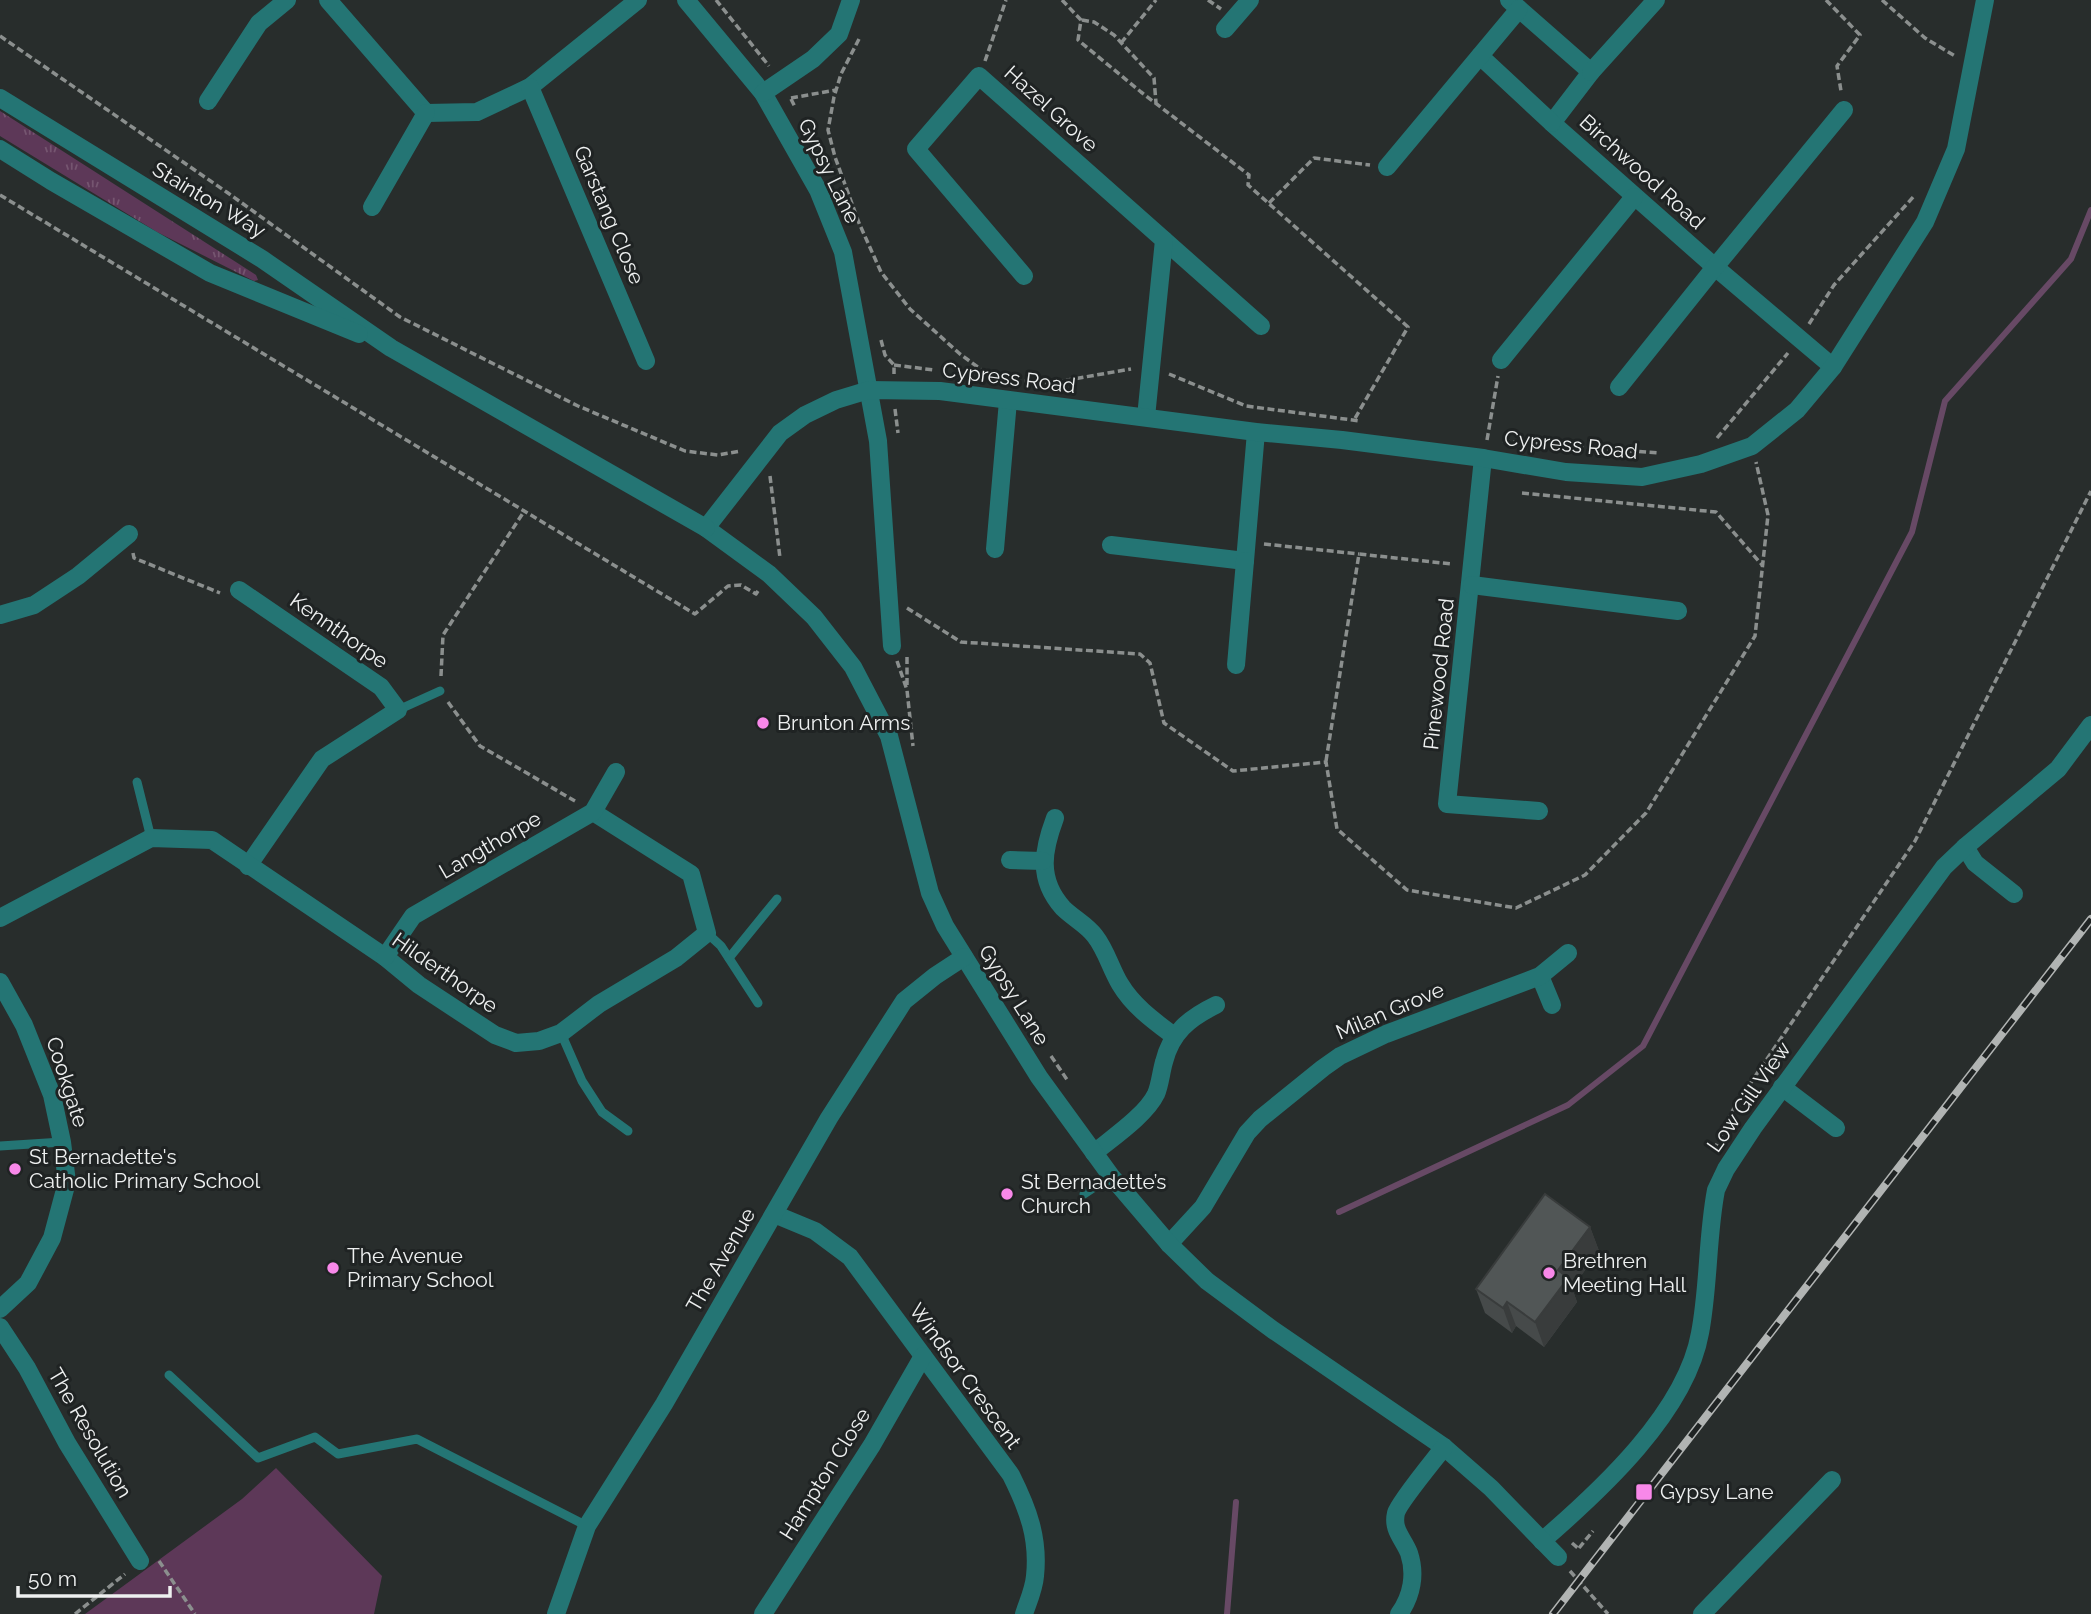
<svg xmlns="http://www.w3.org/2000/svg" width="2091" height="1614" font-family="Raleway,sans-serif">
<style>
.grass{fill:url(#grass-tufts)}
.park{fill:#5d3858}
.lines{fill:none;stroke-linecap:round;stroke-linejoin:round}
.stream{stroke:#674965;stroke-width:6}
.path{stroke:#8b8f8e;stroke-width:3.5;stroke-dasharray:7 3.5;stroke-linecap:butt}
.service{stroke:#247574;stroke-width:9}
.minor{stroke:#247574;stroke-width:18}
.tertiary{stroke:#247574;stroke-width:18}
.rail-casing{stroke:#b1b4b3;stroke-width:8}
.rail{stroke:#1f2323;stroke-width:5;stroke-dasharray:16;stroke-linecap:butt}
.wall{fill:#464a4a}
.shaded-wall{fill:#393c3c}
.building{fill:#515656;stroke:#393c3c;stroke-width:2}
.poi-dot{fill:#f888e9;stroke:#1f2323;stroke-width:2.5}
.labels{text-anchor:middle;stroke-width:6;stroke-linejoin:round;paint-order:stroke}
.street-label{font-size:21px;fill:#eef0f0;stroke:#1f2323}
.poi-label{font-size:21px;fill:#eef0f0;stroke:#1f2323;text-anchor:start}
</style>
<defs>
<pattern id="grass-tufts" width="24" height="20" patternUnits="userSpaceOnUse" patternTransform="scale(1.75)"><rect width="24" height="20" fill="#5d3858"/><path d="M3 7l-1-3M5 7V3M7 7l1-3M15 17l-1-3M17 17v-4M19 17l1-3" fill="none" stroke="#755570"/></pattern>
</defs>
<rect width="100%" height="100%" fill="#282d2c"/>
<!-- grass -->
<path class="grass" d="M0 111 239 264 256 275 258 280 254 281 157 232 0 136Z"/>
<!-- park -->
<path class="park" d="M276 1468 382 1576 374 1614H85L242 1499Z"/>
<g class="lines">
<!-- stream -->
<g class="stream">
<path d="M1339 1212 1568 1105 1643 1046 1912 532 1945 401 2071 259 2091 210"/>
<path d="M1227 1614 1236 1502"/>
</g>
<!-- path -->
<g class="path">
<path d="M716 0 769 66"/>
<path d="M1062 0 1081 20 1078 40 1141 92 1249 175 1248 185 1408 327 1354 420"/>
<path d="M1208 0 1221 9"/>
<path d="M1826 0 1860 35 1837 66 1841 91"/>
<path d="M1882 0 1925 38 1955 56"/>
<path d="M1082 20 1094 22 1114 35 1154 78 1156 103"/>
<path d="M0 36 228 193 400 317 578 406 685 451 718 455 741 451"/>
<path d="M859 39 841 74 834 97 828 130 835 157 859 223 881 272 910 309 960 354 994 379"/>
<path d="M1121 43 1156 0"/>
<path d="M985 61 1006 0"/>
<path d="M791 98 836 90"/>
<path d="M791 99 795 107"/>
<path d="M0 195 695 614 728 586 741 585 756 594 758 591"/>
<path d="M1269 203 1314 158 1370 165"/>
<path d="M1809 324 1834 285 1915 195"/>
<path d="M881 340 885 355 894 365V374"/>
<path d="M894 365 934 370"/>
<path d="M1169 374 1246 406 1360 421"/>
<path d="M1014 380 1050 383 1131 369"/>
<path d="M895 409 898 433"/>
<path d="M1717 438 1788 353"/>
<path d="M1487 440 1498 376"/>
<path d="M1503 441 1659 453"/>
<path d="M770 476 780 558"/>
<path d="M1522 493 1716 512 1763 566"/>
<path d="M1264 544 1359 554"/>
<path d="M133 553 134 558 220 593"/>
<path d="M907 608 961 642 1140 654 1150 663 1164 723 1233 771 1326 762 1337 829 1407 890 1516 908 1585 875 1646 813 1755 636 1768 515 1756 462"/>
<path d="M897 661 907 690 913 746"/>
<path d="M441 676 443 635 525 510"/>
<path d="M907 685V657"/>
<path d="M448 702 480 746 575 801"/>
<path d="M1326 761 1359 554 1452 564"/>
<path d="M1051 1056 1068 1081"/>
<path d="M1714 1150 1735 1106 1915 841 2091 491"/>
<path d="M1572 1543 1579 1549"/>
<path d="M1579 1548 1593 1531"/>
<path d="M159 1561 195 1614"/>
<path d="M1570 1571 1608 1614"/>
<path d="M75 1614 125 1574"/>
</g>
<!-- service -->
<g class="service">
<path d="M398 710 440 691"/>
<path d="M137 782 151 838"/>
<path d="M707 933 721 946 758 1003"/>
<path d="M729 958 777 899"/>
<path d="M561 1033 582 1081 602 1112 628 1131"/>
<path d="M0 1146 62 1142"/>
<path d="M1084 1194 1111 1176"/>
<path d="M169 1375 258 1458 315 1437 338 1454 417 1439 587 1526"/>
</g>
<!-- minor -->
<g class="minor">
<path d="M328 0 426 113 477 112 530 87 638 0"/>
<path d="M686 0 763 93 818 190 843 252 878 441 892 646"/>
<path d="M1509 0 1591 72 1552 123 1715 267 1833 367"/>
<path d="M1225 29 1250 0"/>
<path d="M1480 56 1552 123"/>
<path d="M1591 72 1656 0"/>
<path d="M530 87 646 361"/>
<path d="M763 93 813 59 839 34 851 0"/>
<path d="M208 101 259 23 287 0"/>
<path d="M1387 167 1519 9"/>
<path d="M372 207 426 113"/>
<path d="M1164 240 1261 326"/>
<path d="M1024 276 916 149 979 76 1164 240 1146 417"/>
<path d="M1501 360 1634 197"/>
<path d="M1619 387 1715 267 1844 110"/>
<path d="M1483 458 1447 804 1539 811"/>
<path d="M1111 545 1245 561 1256 432"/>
<path d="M995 549 1008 401"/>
<path d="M1472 585 1678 611"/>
<path d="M239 590 381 687 398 710 322 759 248 866"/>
<path d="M0 615 34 605 78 576 129 534"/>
<path d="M1236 665 1245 561"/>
<path d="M1055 818C1043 850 1037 879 1063 908 1073 918 1087 925 1095 936 1106 950 1111 969 1120 984 1133 1006 1154 1021 1174 1036"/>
<path d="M1965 847 1975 863 2014 894"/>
<path d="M1010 860 1043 861"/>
<path d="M0 918 151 838 212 840 385 957 419 985 495 1035 516 1043 539 1041 561 1033 599 1004 676 958 707 933 691 874 593 812"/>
<path d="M385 957 413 916 593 812 616 772"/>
<path d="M1540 976 1552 1005"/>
<path d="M0 982 24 1025 52 1095 62 1142 67 1182 52 1238 28 1283 0 1309"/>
<path d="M1782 1087 1836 1128"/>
<path d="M1094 1153C1112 1138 1146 1115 1156 1094 1160 1085 1161 1072 1164 1062 1171 1033 1189 1018 1216 1005"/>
<path d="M774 1214 815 1231 850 1257 1011 1475C1028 1509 1039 1538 1035 1576 1034 1589 1028 1602 1024 1614"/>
<path d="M1169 1244 1203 1207 1247 1133 1260 1119 1323 1068 1340 1056 1386 1034 1540 976 1568 953"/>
<path d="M0 1327 27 1368 67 1443 140 1561"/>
<path d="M1542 1541C1601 1490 1686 1412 1700 1333 1709 1286 1707 1237 1716 1190L1726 1169 1753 1128 1944 867 1965 847 2058 769 2091 725"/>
<path d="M1558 1557 1491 1488 1444 1447 1273 1330 1207 1281 1169 1244 1111 1176 1039 1077 945 926 930 893 889 736 853 667 814 617 769 574 706 528 780 433 805 415 836 400 869 390 940 391 1256 432 1342 440 1483 458 1566 472 1642 477 1701 464 1752 446 1797 410 1833 367 1925 222 1956 149 1985 0"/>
<path d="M556 1614 587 1526 664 1404 829 1118 904 1001 935 976 964 957"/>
<path d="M763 1614 872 1445 923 1356"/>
<path d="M1399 1614C1412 1596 1416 1574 1409 1553 1403 1538 1392 1530 1396 1513 1399 1502 1435 1459 1444 1447"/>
<path d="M1702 1614 1832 1480"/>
</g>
<!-- tertiary -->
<g class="tertiary">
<path d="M0 98 262 259 391 348 706 528"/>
<path d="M0 149 51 181 210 273 359 334"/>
</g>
<defs>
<path id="rail" d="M1553 1614 2091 919"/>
</defs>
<!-- rail casing -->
<use href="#rail" class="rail-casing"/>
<!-- rail -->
<use href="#rail" class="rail"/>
</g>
<!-- wall -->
<path class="wall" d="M1590 1227 1599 1251 1572 1288 1577 1302 1544 1347 1516 1326 1512 1333 1485 1313 1476 1289Z"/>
<!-- shaded-wall -->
<g class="shaded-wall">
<path d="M1590 1227 1599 1251 1572 1288 1577 1302 1544 1347 1535 1322 1558 1270Z"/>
<path d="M1507 1302 1516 1326 1512 1333 1503 1308Z"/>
</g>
<!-- building -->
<path class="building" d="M1545 1194 1590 1227 1558 1270 1568 1278 1535 1322 1507 1302 1503 1308 1476 1289Z"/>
<!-- markers -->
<g class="poi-dot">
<circle cx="763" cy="723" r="7"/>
<circle cx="15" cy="1169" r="7"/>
<circle cx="1007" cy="1194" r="7"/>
<circle cx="333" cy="1268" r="7"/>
<circle cx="1549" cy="1273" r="7"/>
<rect x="1635" y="1483" width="18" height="18" rx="3.5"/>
</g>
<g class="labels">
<!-- street labels -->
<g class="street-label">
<text transform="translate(1051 109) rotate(42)" y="7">Hazel Grove</text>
<text transform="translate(829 171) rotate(64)" y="7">Gypsy Lane</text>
<text transform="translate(1642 172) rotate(42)" y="7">Birchwood Road</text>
<text transform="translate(209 200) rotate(31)" y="7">Stainton Way</text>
<text transform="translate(609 215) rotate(67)" y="7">Garstang Close</text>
<text transform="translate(1009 378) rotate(7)" y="7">Cypress Road</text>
<text transform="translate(1571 445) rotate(6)" y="7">Cypress Road</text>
<text transform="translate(339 631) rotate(35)" y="7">Kennthorpe</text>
<text transform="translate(1439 674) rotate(-84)" y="7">Pinewood Road</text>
<text transform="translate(490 845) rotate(-30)" y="7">Langthorpe</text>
<text transform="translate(445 973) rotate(35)" y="7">Hilderthorpe</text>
<text transform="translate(1014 995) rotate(58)" y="7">Gypsy Lane</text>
<text transform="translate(1390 1011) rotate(-23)" y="7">Milan Grove</text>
<text transform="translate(67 1082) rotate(72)" y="7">Cookgate</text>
<text transform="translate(1749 1097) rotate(-55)" y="7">Low Gill View</text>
<text transform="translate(721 1260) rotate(-60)" y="7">The Avenue</text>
<text transform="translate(965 1376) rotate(54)" y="7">Windsor Crescent</text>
<text transform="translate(90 1433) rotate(60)" y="7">The Resolution</text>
<text transform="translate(825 1474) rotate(-58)" y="7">Hampton Close</text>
</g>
<!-- poi labels -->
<g class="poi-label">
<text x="777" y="730">Brunton Arms</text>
<text x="29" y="1164">St Bernadette's<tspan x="29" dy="24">Catholic Primary School</tspan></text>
<text x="1021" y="1189">St Bernadette’s<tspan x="1021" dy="24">Church</tspan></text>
<text x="347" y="1263">The Avenue<tspan x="347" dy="24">Primary School</tspan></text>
<text x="1563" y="1268">Brethren<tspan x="1563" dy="24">Meeting Hall</tspan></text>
<text x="1660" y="1499">Gypsy Lane</text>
</g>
</g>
<!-- scale -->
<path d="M18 1586v10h152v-10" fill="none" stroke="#eef0f0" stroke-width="3.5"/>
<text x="28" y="1586" font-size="21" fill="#eef0f0" stroke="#1f2323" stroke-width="5" paint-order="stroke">50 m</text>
</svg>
